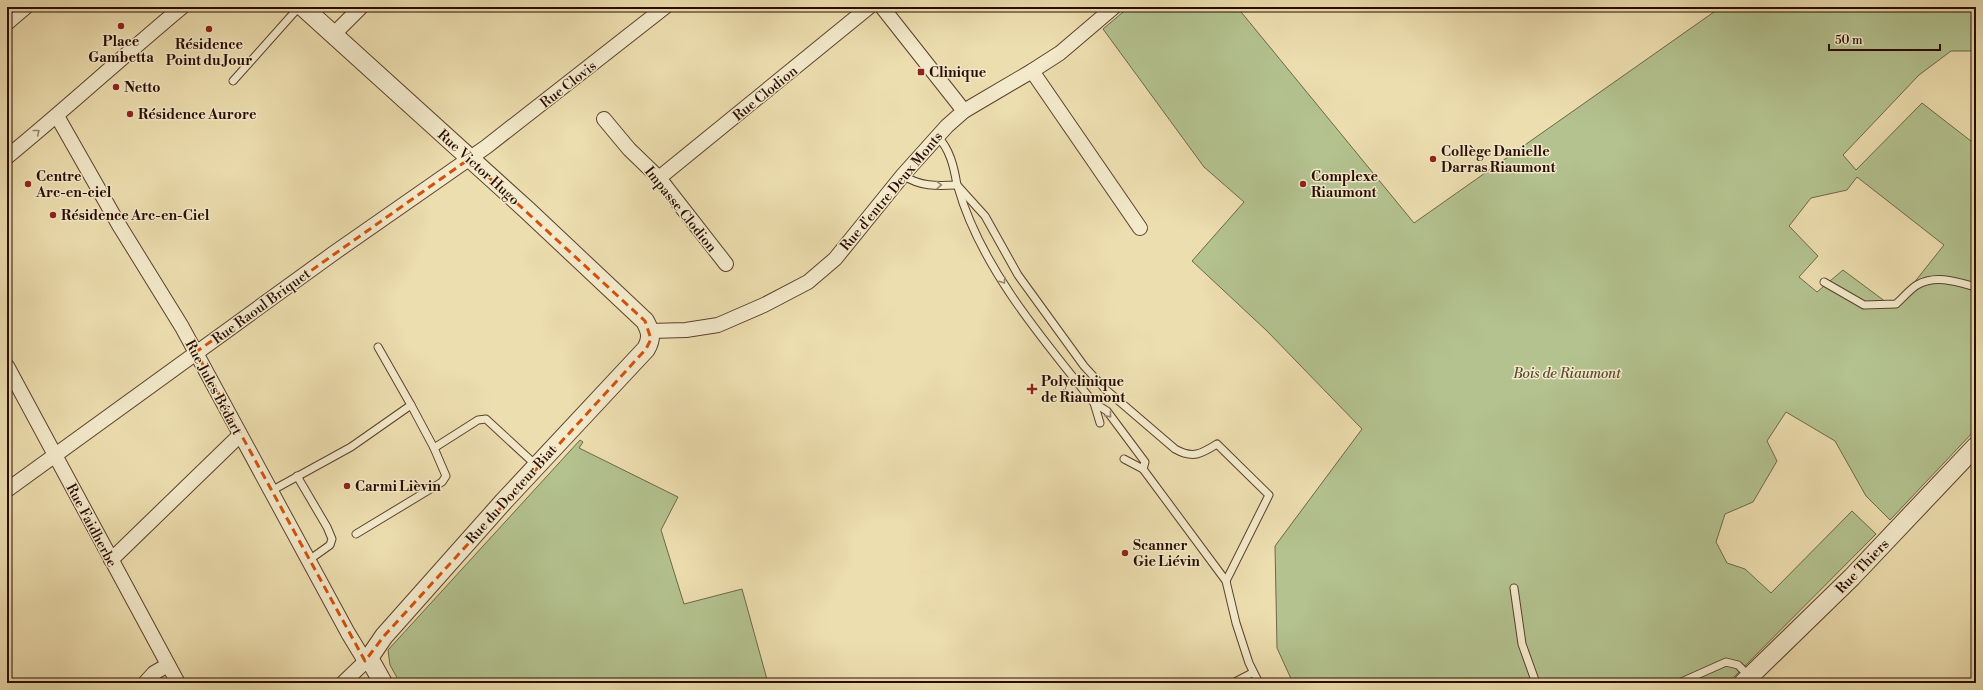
<svg xmlns="http://www.w3.org/2000/svg" width="1983" height="690" font-family="'Libre Bodoni',serif">
<style>
.green{fill:#b3c28f;stroke:#6e6748;fill-rule:evenodd}
.lines{fill:none;stroke-linecap:round;stroke-linejoin:round}
.service-casing{stroke:#5b402c;stroke-width:9}
.pedestrian-casing{stroke:#5b402c;stroke-width:13}
.minor-casing{stroke:#5b402c;stroke-width:16}
.tertiary-casing{stroke:#5b402c;stroke-width:20}
.service{stroke:#f3eacb;stroke-width:7}
.pedestrian{stroke:#f3eacb;stroke-width:11}
.minor{stroke:#f3eacb;stroke-width:14}
.tertiary{stroke:#f3eacb;stroke-width:18}
.oneway{stroke:#998670}
.marked{fill:none;stroke:#d5510b;stroke-width:3;stroke-dasharray:8 5;stroke-linejoin:round}
.poi-dot{fill:#8f2418;stroke:#f3eacb;stroke-width:1.5}
.labels{text-anchor:middle;stroke-width:3;stroke-linejoin:round;paint-order:stroke}
.poi-label{font-size:14px;font-weight:bold;fill:#2a0c00;stroke:#f3eacb;text-anchor:start}
.street-label{font-size:14px;fill:#2a0c00;stroke:#f3eacb}
.park-label{font-size:14px;font-style:italic;fill:#5a4c32;stroke:#f3eacb}
</style>
<rect width="100%" height="100%" fill="#eddeaf"/>
<filter id="stains"><feTurbulence type="fractalNoise" baseFrequency=".005" numOctaves="4"/><feColorMatrix values="0 0 0 0 .2 0 0 0 0 .09 0 0 0 0 .02 0 0 0 .5 -.17"/></filter>
<radialGradient id="worn" r=".72"><stop offset=".6" stop-color="#630" stop-opacity="0"/><stop offset="1" stop-color="#630" stop-opacity=".3"/></radialGradient>
<!-- green -->
<g class="green">
<path d="M1129 7H1237L1414 223 1721 7H1976V53L1971 51H1951L1919 75 1843 155 1856 170 1922 103 1976 145V429L1890 520 1866 496 1835 441 1786 412 1767 441 1777 461 1753 502 1725 514 1716 542 1727 563 1745 569 1771 593 1852 511 1876 534 1728 683H1293L1277 648 1275 546 1362 429 1267 331 1192 261 1244 202 1204 167 1103 29ZM1857 177 1944 245 1894 308 1843 270 1817 292 1799 277 1818 256 1789 226 1811 198 1847 190Z"/>
<path d="M580 440 583 442 579 448 678 497 661 530 684 604 742 589 768 683H400L390 665 388 650Z"/>
</g>
<g class="lines">
<defs>
<g id="service">
<path d="M233 81 299 7"/>
<path d="M903 175C920 187 937 186 957 185 954 167 950 149 937 136"/>
<path d="M957 185 985 216 1018 275 1084 366 1105 389 1175 449C1193 459 1201 454 1217 444L1269 495 1226 581 1236 623 1249 663 1259 683"/>
<path d="M958 187C980 266 1043 340 1094 403L1107 411 1145 462 1143 469"/>
<path d="M1824 282 1864 305 1896 304C1903 298 1910 289 1917 285 1936 274 1958 282 1976 287"/>
<path d="M1094 403 1100 423"/>
<path d="M411 405 434 448"/>
<path d="M1124 459 1143 469 1226 581"/>
<path d="M297 476 327 527 332 539 330 545 309 560"/>
<path d="M271 491 351 447 411 405 378 347"/>
<path d="M356 534 442 482 446 476 434 448 478 420 486 419 537 466"/>
<path d="M1514 588 1522 644 1536 683"/>
<path d="M1233 683 1252 673"/>
<path d="M1679 683 1726 662 1738 665 1750 677"/>
</g>
<path id="pedestrian" d="M7 25 28 7"/>
<g id="minor">
<path d="M882 7 964 111"/>
<path d="M333 35 361 7"/>
<path d="M1032 71 1140 228"/>
<path d="M57 116 119 225 182 327 348 633 365 661"/>
<path d="M604 119 629 149 659 178 726 264"/>
<path d="M7 157C67 108 123 56 182 7"/>
<path d="M659 178 869 7"/>
<path d="M650 331 686 330 718 325 764 305 808 282 835 259 903 175 947 126 964 111 1032 71 1060 53 1114 7"/>
<path d="M7 366 178 683"/>
<path d="M7 490 334 253 486 147 665 7"/>
<path d="M111 560 240 435"/>
<path d="M145 683 154 673 168 665"/>
<path d="M343 683 369 658"/>
</g>
<g id="tertiary">
<path d="M303 7 527 210 645 321C651 332 652 338 646 349L504 501 384 636 369 658 383 683"/>
<path d="M1743 683 1852 577 1976 446"/>
</g>
</defs>
<!-- service casing -->
<use href="#service" class="service-casing"/>
<!-- pedestrian casing -->
<use href="#pedestrian" class="pedestrian-casing"/>
<!-- minor casing -->
<use href="#minor" class="minor-casing"/>
<!-- tertiary casing -->
<use href="#tertiary" class="tertiary-casing"/>
<!-- service -->
<use href="#service" class="service"/>
<!-- pedestrian -->
<use href="#pedestrian" class="pedestrian"/>
<!-- minor -->
<use href="#minor" class="minor"/>
<!-- tertiary -->
<use href="#tertiary" class="tertiary"/>
</g>
<!-- one-way arrows -->
<defs><path id="oneway-chevron" d="M-2-3.5L2.5 0L-2 3.5" fill="none" stroke-width="1.6" stroke-linecap="round" stroke-linejoin="round"/></defs>
<g class="oneway">
<use href="#oneway-chevron" transform="translate(37 132) rotate(-39)"/>
<use href="#oneway-chevron" transform="translate(939 185) rotate(-2)"/>
<use href="#oneway-chevron" transform="translate(1003 281) rotate(57)"/>
<use href="#oneway-chevron" transform="translate(1109 415) rotate(49)"/>
</g>
<!-- marked area -->
<path class="marked" d="M469 159 645 321 651 339 646 349 384 636 365 661 196 352Z"/>
<!-- markers -->
<g class="poi-dot">
<circle cx="121" cy="26" r="4"/>
<circle cx="209" cy="29" r="4"/>
<rect x="917" y="68" width="8" height="8" rx="2"/>
<circle cx="116" cy="87" r="4"/>
<circle cx="130" cy="114" r="4"/>
<circle cx="1433" cy="159" r="4"/>
<circle cx="28" cy="184" r="4"/>
<circle cx="1303" cy="184" r="4"/>
<circle cx="53" cy="215" r="4"/>
<path d="M1030 383h4v4h4v4h-4v4h-4v-4h-4v-4h4z"/>
<circle cx="347" cy="486" r="4"/>
<circle cx="1125" cy="553" r="4"/>
</g>
<g class="labels">
<!-- poi labels -->
<g class="poi-label">
<text x="121" y="46" text-anchor="middle">Place<tspan x="121" dy="16">Gambetta</tspan></text>
<text x="209" y="49" text-anchor="middle">Résidence<tspan x="209" dy="16">Point du Jour</tspan></text>
<text x="929" y="77">Clinique</text>
<text x="124" y="92">Netto</text>
<text x="138" y="119">Résidence Aurore</text>
<text x="1441" y="156">Collège Danielle<tspan x="1441" dy="16">Darras Riaumont</tspan></text>
<text x="36" y="181">Centre<tspan x="36" dy="16">Arc-en-ciel</tspan></text>
<text x="1311" y="181">Complexe<tspan x="1311" dy="16">Riaumont</tspan></text>
<text x="61" y="220">Résidence Arc-en-Ciel</text>
<text x="1041" y="386">Polyclinique<tspan x="1041" dy="16">de Riaumont</tspan></text>
<text x="355" y="491">Carmi Lièvin</text>
<text x="1133" y="550">Scanner<tspan x="1133" dy="16">Gie Liévin</tspan></text>
</g>
<!-- street labels -->
<g class="street-label">
<text transform="translate(568 84) rotate(-38)" y="5">Rue Clovis</text>
<text transform="translate(765 93) rotate(-39)" y="5">Rue Clodion</text>
<text transform="translate(479 167) rotate(42)" y="5">Rue Victor Hugo</text>
<text transform="translate(891 191) rotate(-50)" y="5">Rue d'entre Deux Monts</text>
<text transform="translate(681 209) rotate(51)" y="5">Impasse Clodion</text>
<text transform="translate(261 306) rotate(-36)" y="5">Rue Raoul Briquet</text>
<text transform="translate(214 387) rotate(62)" y="5">Rue Jules Bédart</text>
<text transform="translate(511 494) rotate(-48)" y="5">Rue du Docteur Biat</text>
<text transform="translate(92 525) rotate(62)" y="5">Rue Faidherbe</text>
<text transform="translate(1862 566) rotate(-46)" y="5">Rue Thiers</text>
</g>
<!-- park labels -->
<g class="park-label">
<text x="1567" y="378">Bois de Riaumont</text>
</g>
</g>
<!-- margin -->
<rect width="1983" height="690" fill="none" stroke="#eddeaf" stroke-width="24"/>
<rect x="8" y="8" width="1967" height="674" fill="none" stroke="#2a0c00" stroke-width="2"/>
<rect x="12" y="12" width="1959" height="666" fill="none" stroke="#2a0c00"/>
<!-- scale -->
<path d="M1829 44v6h111v-6" fill="none" stroke="#2a0c00" stroke-width="2"/>
<text x="1835" y="44" font-size="12" fill="#2a0c00" stroke="#f3eacb" stroke-width="3" paint-order="stroke">50 m</text>
<rect width="100%" height="100%" filter="url(#stains)"/>
<rect width="100%" height="100%" fill="url(#worn)"/>
</svg>
